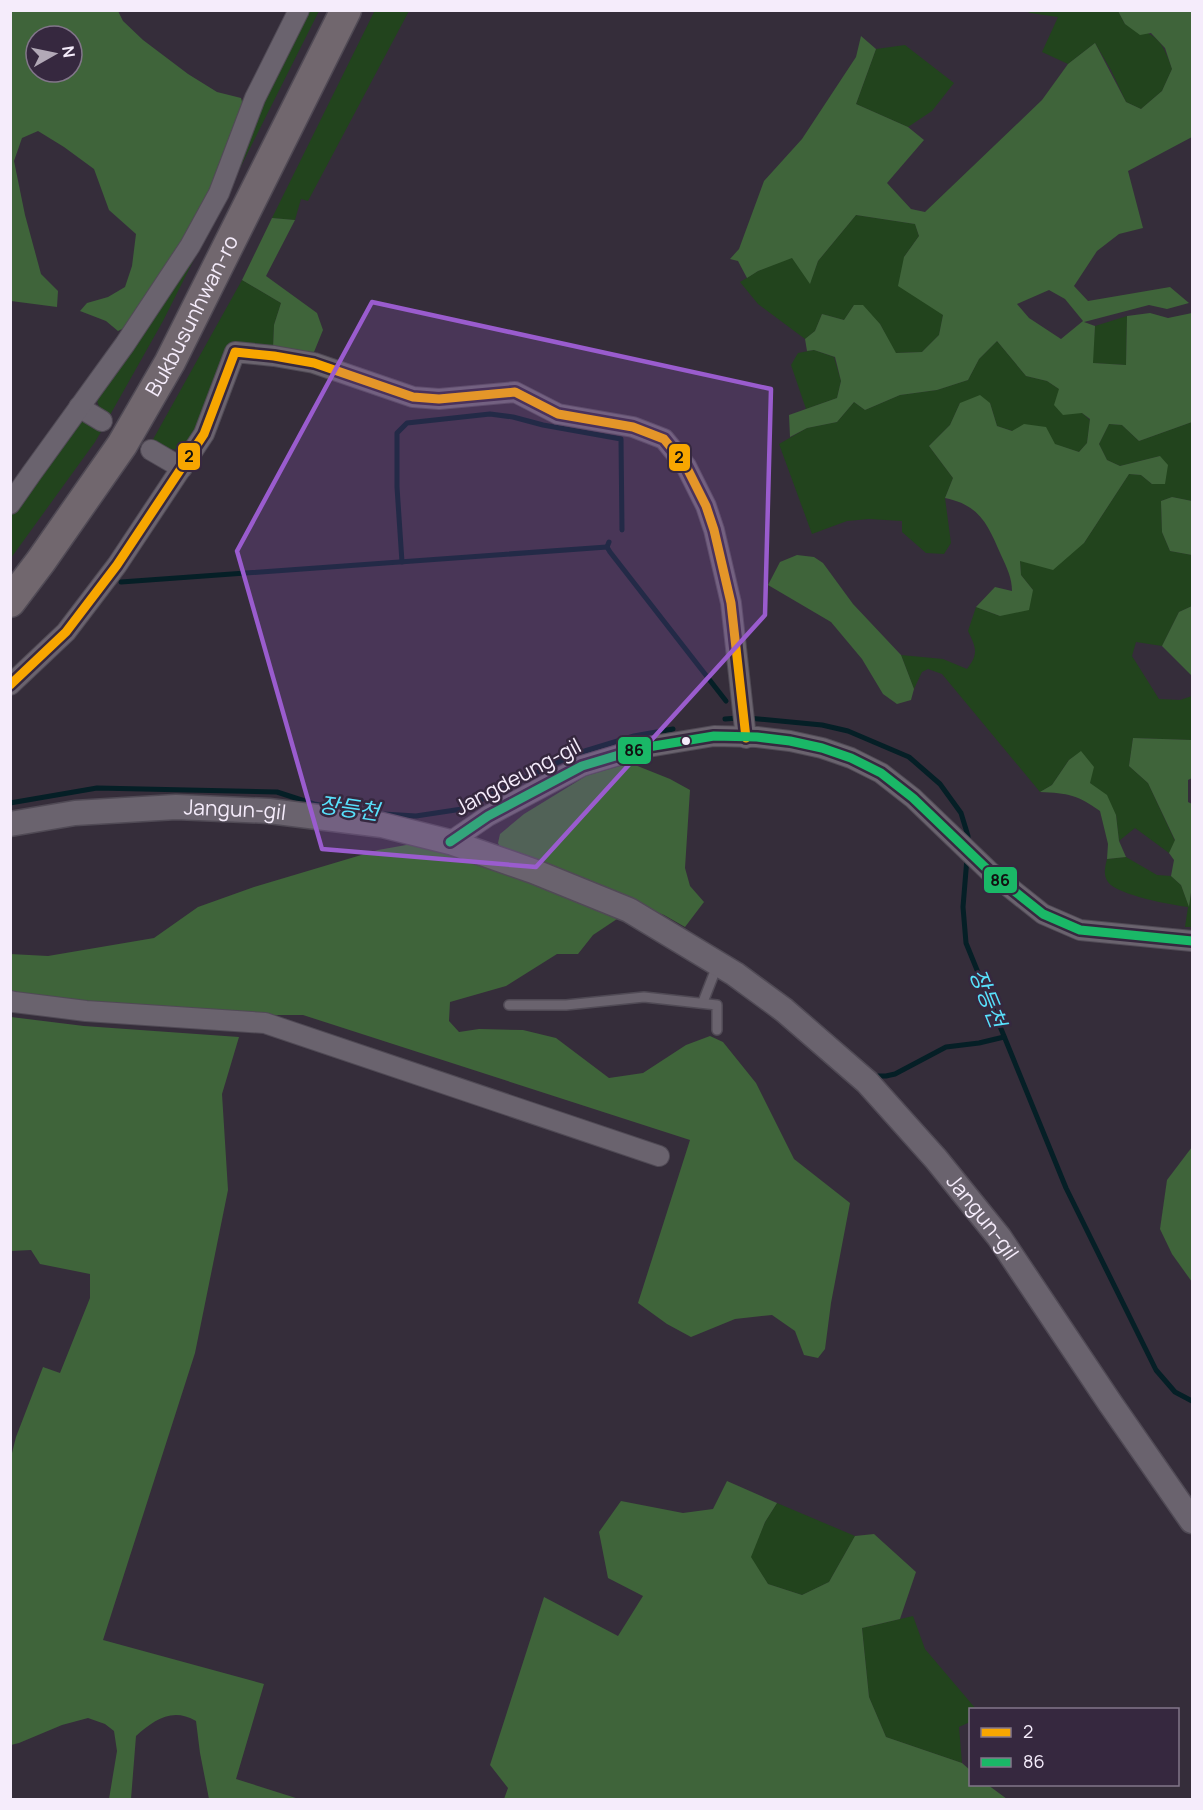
<svg xmlns="http://www.w3.org/2000/svg" width="1203" height="1810" font-family="Manrope,'Noto Sans KR',sans-serif">
<style>
.green{fill:#22441d}
.forest{fill:#3f643a;fill-rule:evenodd}
.lines{fill:none;stroke-linecap:round;stroke-linejoin:round}
.stream{stroke:#051f26;stroke-width:5}
.service-casing{stroke:#504a55;stroke-width:12}
.minor-casing{stroke:#504a55;stroke-width:22}
.tertiary-casing{stroke:#504a55;stroke-width:27}
.primary-casing{stroke:#504a55;stroke-width:33}
.service{stroke:#6a636e;stroke-width:9}
.minor{stroke:#6a636e;stroke-width:20}
.tertiary{stroke:#6a636e;stroke-width:24}
.primary{stroke:#71676e;stroke-width:30}
.bus-1-casing{stroke:#36283f;stroke-width:14}
.bus-2-casing{stroke:#36283f;stroke-width:14}
.bus-1{stroke:#f7a600;stroke-width:9}
.bus-2{stroke:#1ab867;stroke-width:9}
.marked{fill:#9a5cce;fill-opacity:0.2;stroke:#9a5cce;stroke-width:4.5;stroke-linejoin:round}
.bus-dot{fill:#f5ecfb;stroke:#36283f;stroke-width:2}
.labels{text-anchor:middle;stroke-width:5;stroke-linejoin:round;paint-order:stroke}
.street-label{font-size:21px;fill:#f5ecfb;stroke:#36283f}
.water-label{font-size:22px;font-style:italic;fill:#58e1fc;stroke:#36283f}
.line-badge{stroke:#36283f;stroke-width:2}
.pale-badge-label{font-size:16px;text-anchor:middle;font-weight:bold;fill:#111}
</style>
<rect width="100%" height="100%" fill="#352d3a"/>
<!-- green -->
<g class="green">
<path d="M375 10 409 11 308 201 301 199 295 220 272 218Z"/>
<path d="M305 11H319L163 321 110 415C101 410 98 408 97 398L260 100Z"/>
<path d="M1026 11H1118L1125 24C1156 35 1161 37 1172 69L1162 91 1141 109 1126 102 1111 70 1095 43 1068 64 1042 52 1058 17 1030 13Z"/>
<path d="M905 45 954 83 932 111 908 127 856 104 876 49Z"/>
<path d="M856 215 915 224 919 236 904 257 943 315 939 335 922 352 895 353 880 324 854 305 844 320 822 314 815 331 805 339 758 304 740 282 758 271 792 257 810 283 818 261Z"/>
<path d="M242 280 281 303 274 325 273 349 232 344 190 447C175 451 164 450 151 443Z"/>
<path d="M1127 316 1126 365 1092 363 1095 326Z"/>
<path d="M997 341 1026 376 1047 381 1059 389 1082 413 1090 420 1087 443 1079 452 997 426 990 403H960L950 425 929 446 953 478 945 498 951 543 944 554 926 553 902 532V521L869 519 847 521 812 534 779 444 807 428 837 422 854 402 865 410 900 395 937 390 968 380 979 359Z"/>
<path d="M814 350 834 357 841 381 837 398 806 409 791 365 798 353Z"/>
<path d="M81 418 105 425 95 442 11 558V515L74 422Z"/>
<path d="M1192 422V501L1172 497 1161 501 1162 532 1170 551 1192 555V606L1179 612 1162 646 1136 642 1132 656 1159 699 1180 700 1192 696V740L1133 738 1129 766 1148 783 1175 841 1169 853 1135 828 1119 841 1116 815 1090 783 1081 752 1069 760 1052 785 1040 792 942 674 928 669 922 672 914 689 901 655 943 659 967 669C979 653 976 648 968 631L976 607 1000 616 1033 590 1021 575 1020 561 1084 543 1129 474 1141 475 1152 484 1160 456 1120 466 1107 460 1099 444 1109 424 1122 425 1139 441Z"/>
<path d="M1126 857 1157 875 1171 876 1181 885 1189 906 1192 885V927H1185L1188 907C1172 905 1117 895 1108 882 1103 875 1105 867 1107 859Z"/>
<path d="M777 1503 855 1536 829 1582 802 1595 768 1584 750 1557 765 1522Z"/>
<path d="M913 1616 925 1649 976 1709 970 1710V1722L959 1727 962 1763 886 1737 869 1697 862 1628Z"/>
</g>
<!-- forest -->
<g class="forest">
<path d="M11 11H118L123 21 143 40 188 74 217 92 241 98 245 112 213 190 185 242 126 327 118 331 106 321 80 311 87 303 108 297 125 287 132 266 136 234 109 210 94 169 64 147 38 131 22 138 14 161 25 215 41 274 58 291 57 307 11 301ZM36 36H72V72H36Z"/>
<path d="M1118 11H1192V137L1128 171 1143 228 1119 234 1097 251 1074 286 1088 301 1170 287 1189 303 1167 309 1149 305 1084 322 1095 326 1093 363 1126 365 1127 316 1150 313 1168 318 1192 313V422L1139 441 1122 425 1109 424 1099 444 1107 460 1120 466 1160 456 1168 465 1165 484H1152L1141 475 1129 474 1084 543 1053 570 1020 561 1021 575 1033 590 1029 610 1000 616 976 607 995 587 1012 591C1012 578 1007 568 1001 555 988 525 980 505 945 498L953 478 929 446 950 425 960 403 980 395 990 403 997 426 1012 431 1024 424 1046 427 1055 444 1079 452 1087 443 1090 419 1082 413 1063 415 1054 405 1059 389 1047 381 1026 376 997 341 979 359 968 380 937 390 900 395 865 410 854 402 837 422 807 428 790 437 789 415 837 398 841 381 835 357 814 350 807 351 805 339 815 331 822 314 844 320 854 305H863L880 324 896 353 922 352 939 335 943 315 898 286 904 257 919 236 915 224 856 215 818 261 810 284 792 258 758 271 747 278 738 261 730 259 739 249 764 181 802 139 856 57 861 36 876 49 856 104 908 127 924 140 887 183 911 209 925 212 1042 100 1068 64 1095 43 1126 102 1141 109 1162 91 1172 69 1165 48 1151 33 1140 35 1125 24ZM1049 290 1065 299 1083 321 1061 339 1029 318 1017 304Z"/>
<path d="M272 218 295 220 266 276 317 313 323 330 314 352 273 349 274 325 281 303 242 280Z"/>
<path d="M1172 497 1192 501V555L1170 551 1162 532 1161 501Z"/>
<path d="M797 555 814 557 823 563 853 604 901 655 914 689 911 700 897 704 883 694 862 659 831 622 768 585 780 562Z"/>
<path d="M1192 606V676L1162 646 1179 612Z"/>
<path d="M1133 738 1192 740V778L1188 780V802L1192 804V885L1189 907 1181 885 1171 876 1174 860 1169 853 1175 840 1148 783 1129 766Z"/>
<path d="M1081 751 1094 767 1090 783 1107 795 1116 815 1119 841 1126 857 1107 859 1108 844 1100 811C1078 795 1068 793 1040 792L1052 785 1069 760Z"/>
<path d="M630 763 670 779 690 790 685 868 690 886 704 902 685 927 664 915 501 849 498 843 500 834 524 814 586 776Z"/>
<path d="M423 842 623 915 593 935 578 954H557L506 986 450 1002 449 1021 459 1032 479 1029 523 1030 556 1038 609 1078 643 1073 686 1045 710 1036 723 1042 756 1083 794 1159 850 1203 831 1303 825 1349 818 1358 804 1355 795 1331 772 1315 735 1319 691 1337 667 1324 638 1303 690 1140 303 1015H267L86 1002 16 994 11 991 10 954 48 956 154 938 198 907 254 887 378 850Z"/>
<path d="M11 1017 84 1026 239 1037 222 1094 228 1190 195 1353 103 1640 264 1684 236 1779 299 1799H209L200 1753 196 1721C172 1707 154 1720 136 1736L131 1799H109L117 1751 114 1731 105 1724 88 1718 62 1725 19 1743 11 1745V1457L16 1437 43 1367 60 1373 90 1298V1274L40 1264 31 1250 11 1251Z"/>
<path d="M1192 1147V1282L1172 1254 1160 1229 1167 1180Z"/>
<path d="M727 1481 777 1503 765 1522 751 1557 768 1584 802 1595 829 1582 855 1536 874 1534 916 1572 900 1619 862 1628 869 1697 886 1737 962 1763 970 1770V1784L988 1785 1007 1799H504L508 1788 490 1765 544 1597 618 1636 643 1596 608 1578 599 1532 621 1501 683 1513 713 1509Z"/>
</g>
<g class="lines">
<!-- stream -->
<g class="stream">
<path d="M609 542 607 547 610 552 726 701"/>
<path d="M402 562 397 487V433L407 423 490 414 513 417 543 425 621 439 622 530"/>
<path d="M121 582 607 547"/>
<path d="M748 718 822 725 848 731 909 757 940 784 961 813 968 836V843"/>
<path d="M725 719 738 718"/>
<path d="M10 803 97 788 277 792 314 804 326 806"/>
<path d="M383 814 416 816 462 809 575 754 634 736 673 729"/>
<path d="M967 858 963 907 966 943 1066 1188 1156 1370 1175 1392 1192 1401"/>
<path d="M878 1076H886L895 1074 946 1047 979 1043 1004 1037"/>
</g>
<defs>
<g id="service">
<path d="M703 1002 717 966"/>
<path d="M509 1005H566L644 997 717 1005V1030"/>
</g>
<g id="minor">
<path d="M79 407 102 421"/>
<path d="M151 450 182 468"/>
<path d="M10 504 31 474 125 344 190 246 219 193 255 98 299 10"/>
<path d="M10 685 66 632 117 565 204 434 235 352 274 356 314 363 413 397 439 399 515 392 558 414 633 427 664 439 686 466 706 506 714 530 731 603 746 738"/>
<path d="M450 842 488 816 582 766 642 748 714 736 757 737 790 741 822 748 851 758 881 773 913 798 989 871 1043 914 1080 930 1192 941"/>
<path d="M10 1001 14 1002 86 1011 265 1023 659 1156"/>
</g>
<g id="tertiary">
<path id="s1" d="M10 824 75 813 176 807 269 811 382 825 450 842 533 871 629 910 735 974 784 1010 867 1082 936 1159 999 1237 1110 1403 1192 1521"/>
</g>
<g id="primary">
<path id="s2" d="M10 602 41 561 122 445 170 362 346 10"/>
</g>
</defs>
<!-- service casing -->
<use href="#service" class="service-casing"/>
<!-- minor casing -->
<use href="#minor" class="minor-casing"/>
<!-- tertiary casing -->
<use href="#tertiary" class="tertiary-casing"/>
<!-- primary casing -->
<use href="#primary" class="primary-casing"/>
<!-- service -->
<use href="#service" class="service"/>
<!-- minor -->
<use href="#minor" class="minor"/>
<!-- tertiary -->
<use href="#tertiary" class="tertiary"/>
<!-- primary -->
<use href="#primary" class="primary"/>
<defs>
<path id="bus-1" d="M10 685 66 632 117 565 204 434 235 352 274 356 314 363 413 397 439 399 515 392 558 414 633 427 664 439 686 466 706 506 714 530 731 603 746 738"/>
<path id="bus-2" d="M450 842 488 816 582 766 642 748 714 736 757 737 790 741 822 748 851 758 881 773 913 798 989 871 1043 914 1080 930 1192 941"/>
</defs>
<!-- bus-1 casing -->
<use href="#bus-1" class="bus-1-casing"/>
<!-- bus-2 casing -->
<use href="#bus-2" class="bus-2-casing"/>
<!-- bus-1 -->
<use href="#bus-1" class="bus-1"/>
<!-- bus-2 -->
<use href="#bus-2" class="bus-2"/>
</g>
<!-- marked area -->
<path class="marked" d="M372 302 771 389 765 615 536 867 322 849 237 551Z"/>
<!-- markers -->
<circle class="bus-dot" cx="686" cy="741" r="5"/>
<g class="labels">
<!-- street labels -->
<g class="street-label">
<text dy="7" stroke="none"><textPath href="#s2" startOffset="340">Bukbusunhwan-ro</textPath></text>
<text transform="translate(518 777) rotate(-28)" y="7">Jangdeung-gil</text>
<text dy="7" stroke="none"><textPath href="#s1" startOffset="226">Jangun-gil</textPath></text>
<text dy="7" stroke="none"><textPath href="#s1" startOffset="1108">Jangun-gil</textPath></text>
</g>
<!-- water labels -->
<g class="water-label">
<text transform="translate(349 808) rotate(8)" y="8">장등천</text>
<text transform="translate(988 998) rotate(68)" y="8">장등천</text>
</g>
</g>
<g class="line-badge">
<rect x="177" y="442" width="24" height="29" rx="6" fill="#f7a600"/>
<rect x="668" y="443" width="23" height="29" rx="6" fill="#f7a600"/>
<rect x="617" y="736" width="35" height="29" rx="6" fill="#1ab867"/>
<rect x="983" y="866" width="35" height="28" rx="6" fill="#1ab867"/>
</g>
<g class="pale-badge-label">
<text x="189" y="462">2</text>
<text x="679" y="463">2</text>
<text x="634" y="756">86</text>
<text x="1000" y="886">86</text>
</g>
<!-- border -->
<rect width="1203" height="1810" fill="none" stroke="#f5ecfb" stroke-width="24"/>
<!-- legend -->
<rect x="969" y="1708" width="210" height="78" fill="#36283f" stroke="#82768a" stroke-width="1.5"/>
<rect x="981" y="1728" width="30" height="9" fill="#f7a600" stroke="#82768a" stroke-width="1.5"/>
<text x="1023" y="1738" font-size="18" fill="#f5ecfb">2</text>
<rect x="981" y="1758" width="30" height="9" fill="#1ab867" stroke="#82768a" stroke-width="1.5"/>
<text x="1023" y="1768" font-size="18" fill="#f5ecfb">86</text>
<!-- north arrow -->
<g transform="translate(54 54) rotate(81)"><circle r="28" fill="#36283f" stroke="#82768a" stroke-width="1.5"/>
<path d="M0-4.5L10 22L0 15L-10 22Z" fill="#b2a9b7"/>
<text y="-9" font-size="16" font-weight="bold" text-anchor="middle" fill="#f5ecfb">N</text>
</g>
</svg>
